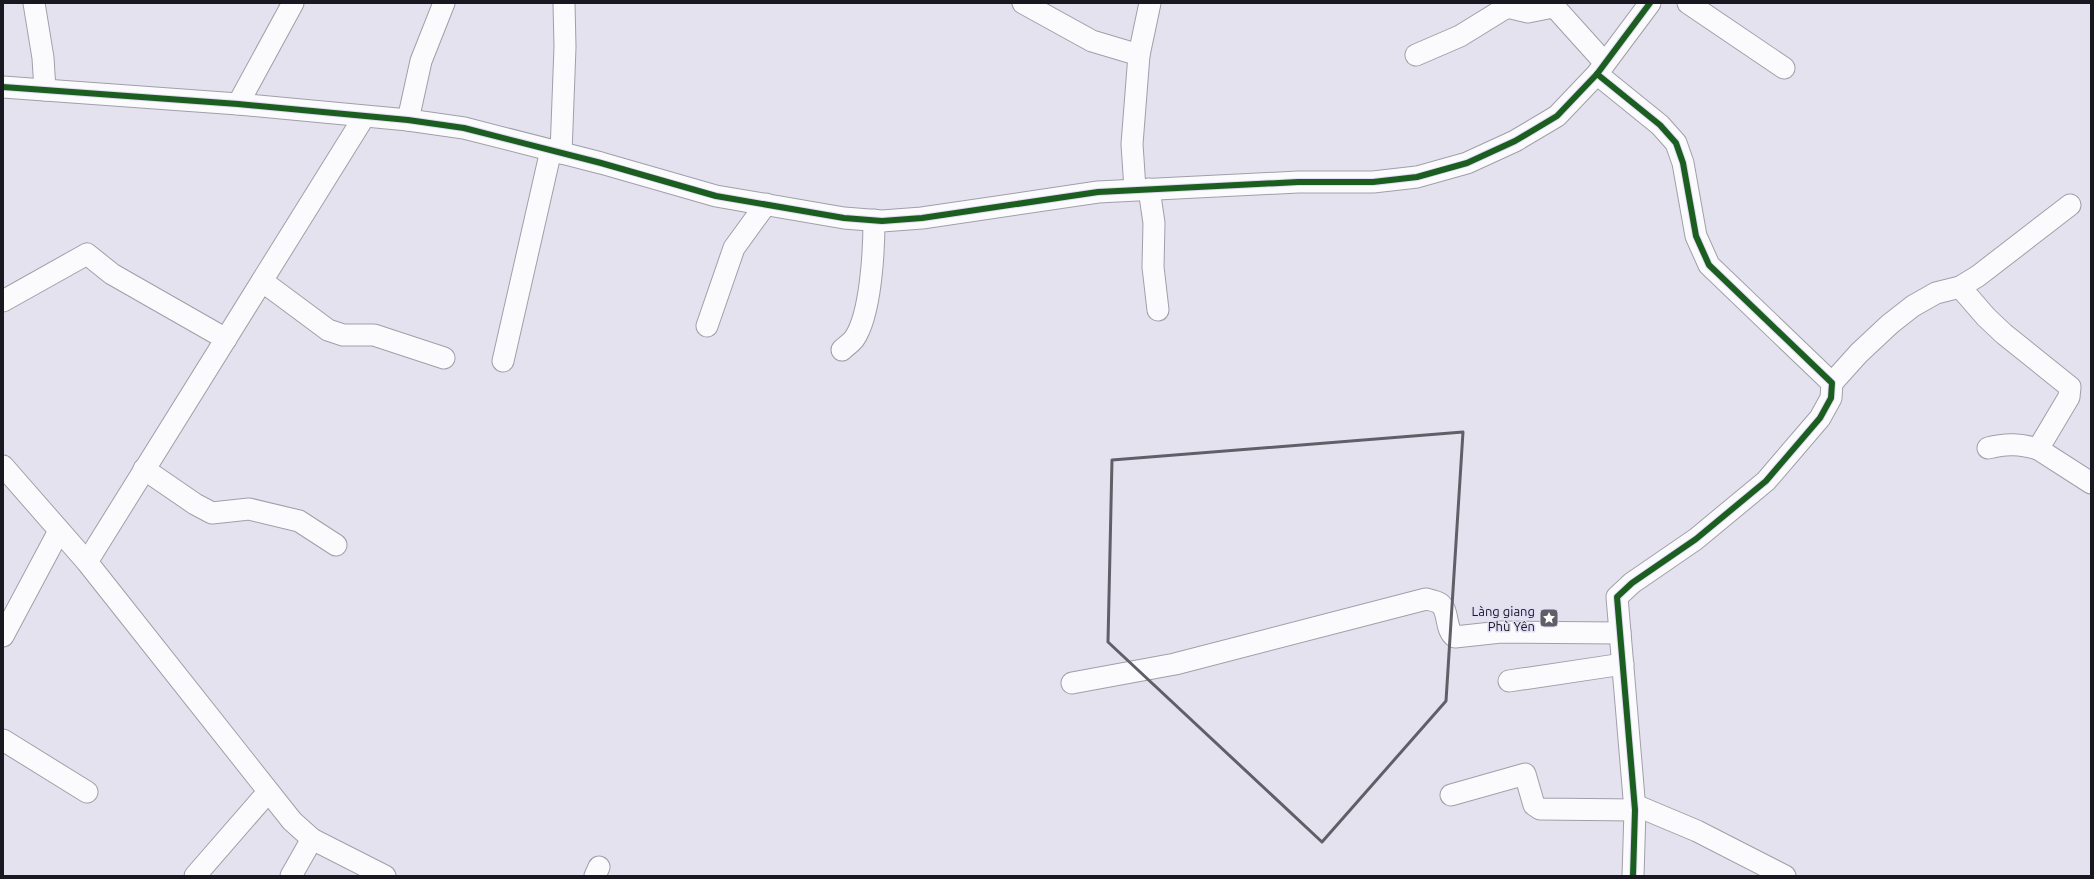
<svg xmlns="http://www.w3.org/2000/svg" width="2094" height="879" font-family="Ubuntu,sans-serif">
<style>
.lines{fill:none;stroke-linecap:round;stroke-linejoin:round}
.minor-casing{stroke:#a09fa9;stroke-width:23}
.minor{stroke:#fbfbfd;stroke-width:21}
.cycleway-casing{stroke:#e0ddf4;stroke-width:8}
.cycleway{stroke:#1b5e20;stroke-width:6}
.marked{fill:none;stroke:#605f68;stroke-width:3;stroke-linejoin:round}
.labels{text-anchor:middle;stroke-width:3;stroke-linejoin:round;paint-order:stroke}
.poi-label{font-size:13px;fill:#191820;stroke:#e0ddf4;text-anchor:end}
</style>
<rect width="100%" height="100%" fill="#e4e2ef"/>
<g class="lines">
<defs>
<g id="minor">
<path d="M34 3 43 58 45 90"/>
<path d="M1023 3 1092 41 1139 55"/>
<path d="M1551 3 1605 63"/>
<path d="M1688 3 1784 68"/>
<path d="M1416 55 1460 36 1507 7 1528 12 1553 7"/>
<path d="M1597 74 1660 125 1676 143 1683 163 1696 236 1709 265 1832 383 1831 398 1820 418 1766 481 1696 539 1632 583 1617 597 1635 810 1633 876"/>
<path d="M3 87 238 104 408 120 464 128 601 163 716 196 844 218 882 221 922 218 1098 192 1298 182H1373L1417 177 1467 163 1515 141 1557 116 1597 74 1650 3"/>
<path d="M238 104 293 3"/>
<path d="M408 120 421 61 444 3"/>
<path d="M561 153 565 47 564 3"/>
<path d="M1135 189 1132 144 1139 55 1150 3"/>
<path d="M1149 189 1154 223 1153 267 1158 310"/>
<path d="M262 281 328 330 343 335H374L444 358"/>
<path d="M1960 287 1986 317 2004 334 2070 387 2069 397 2038 449C2020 444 2007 443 1988 448"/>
<path d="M3 301 87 254 112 274 226 339"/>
<path d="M707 326 734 248 766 204"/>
<path d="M842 350C846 346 851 343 854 339 871 315 874 250 874 220"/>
<path d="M503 361 551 150"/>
<path d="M1832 383 1859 353 1890 324 1913 306 1936 293 1960 287 1978 276 2070 205"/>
<path d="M2038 449 2091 483"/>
<path d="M3 466 87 562 292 821 312 839 385 876"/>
<path d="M144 469 195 504 212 513 249 509 299 521 336 545"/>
<path d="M87 562 364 117"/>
<path d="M3 636 59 531"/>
<path d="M1509 681 1623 664"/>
<path d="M1072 683 1175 664 1426 599C1430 600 1436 601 1439 603 1450 610 1444 629 1455 637L1501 632 1620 633"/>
<path d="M3 740 87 792"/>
<path d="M1451 795 1525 774 1534 805 1540 809 1635 810"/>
<path d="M1635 805 1697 831 1785 876"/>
<path d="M195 876 268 792"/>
<path d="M291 876 312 839"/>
<path d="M595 876 599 867"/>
</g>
</defs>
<!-- minor casing -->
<use href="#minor" class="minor-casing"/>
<!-- minor -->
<use href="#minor" class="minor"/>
<defs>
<g id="cycleway">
<path d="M1597 74 1660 125 1676 143 1683 163 1696 236 1709 265 1832 383 1831 398 1820 418 1766 481 1696 539 1632 583 1617 597 1635 810 1633 876"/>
<path d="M3 87 238 104 408 120 464 128 601 163 716 196 844 218 882 221 922 218 1098 192 1298 182H1373L1417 177 1467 163 1515 141 1557 116 1597 74 1650 3"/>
</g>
</defs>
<!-- cycleway casing -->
<use href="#cycleway" class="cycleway-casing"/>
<!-- cycleway -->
<use href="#cycleway" class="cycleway"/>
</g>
<!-- marked area -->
<path class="marked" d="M1463 432 1446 701 1322 842 1108 642 1112 460Z"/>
<!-- icons -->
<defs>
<symbol id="sight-square" viewBox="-11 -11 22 22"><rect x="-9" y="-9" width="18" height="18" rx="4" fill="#605f68" stroke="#e0ddf4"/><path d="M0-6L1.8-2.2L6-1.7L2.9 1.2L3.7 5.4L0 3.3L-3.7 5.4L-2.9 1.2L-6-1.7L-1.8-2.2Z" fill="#fff"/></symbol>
</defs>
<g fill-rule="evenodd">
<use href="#sight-square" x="1538" y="607" width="22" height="22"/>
</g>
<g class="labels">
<!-- poi labels -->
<g class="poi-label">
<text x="1535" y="616">Làng giang<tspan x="1535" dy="15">Phù Yên</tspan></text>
</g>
</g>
<!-- border -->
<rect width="2094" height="879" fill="none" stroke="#191820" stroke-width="8"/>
</svg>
